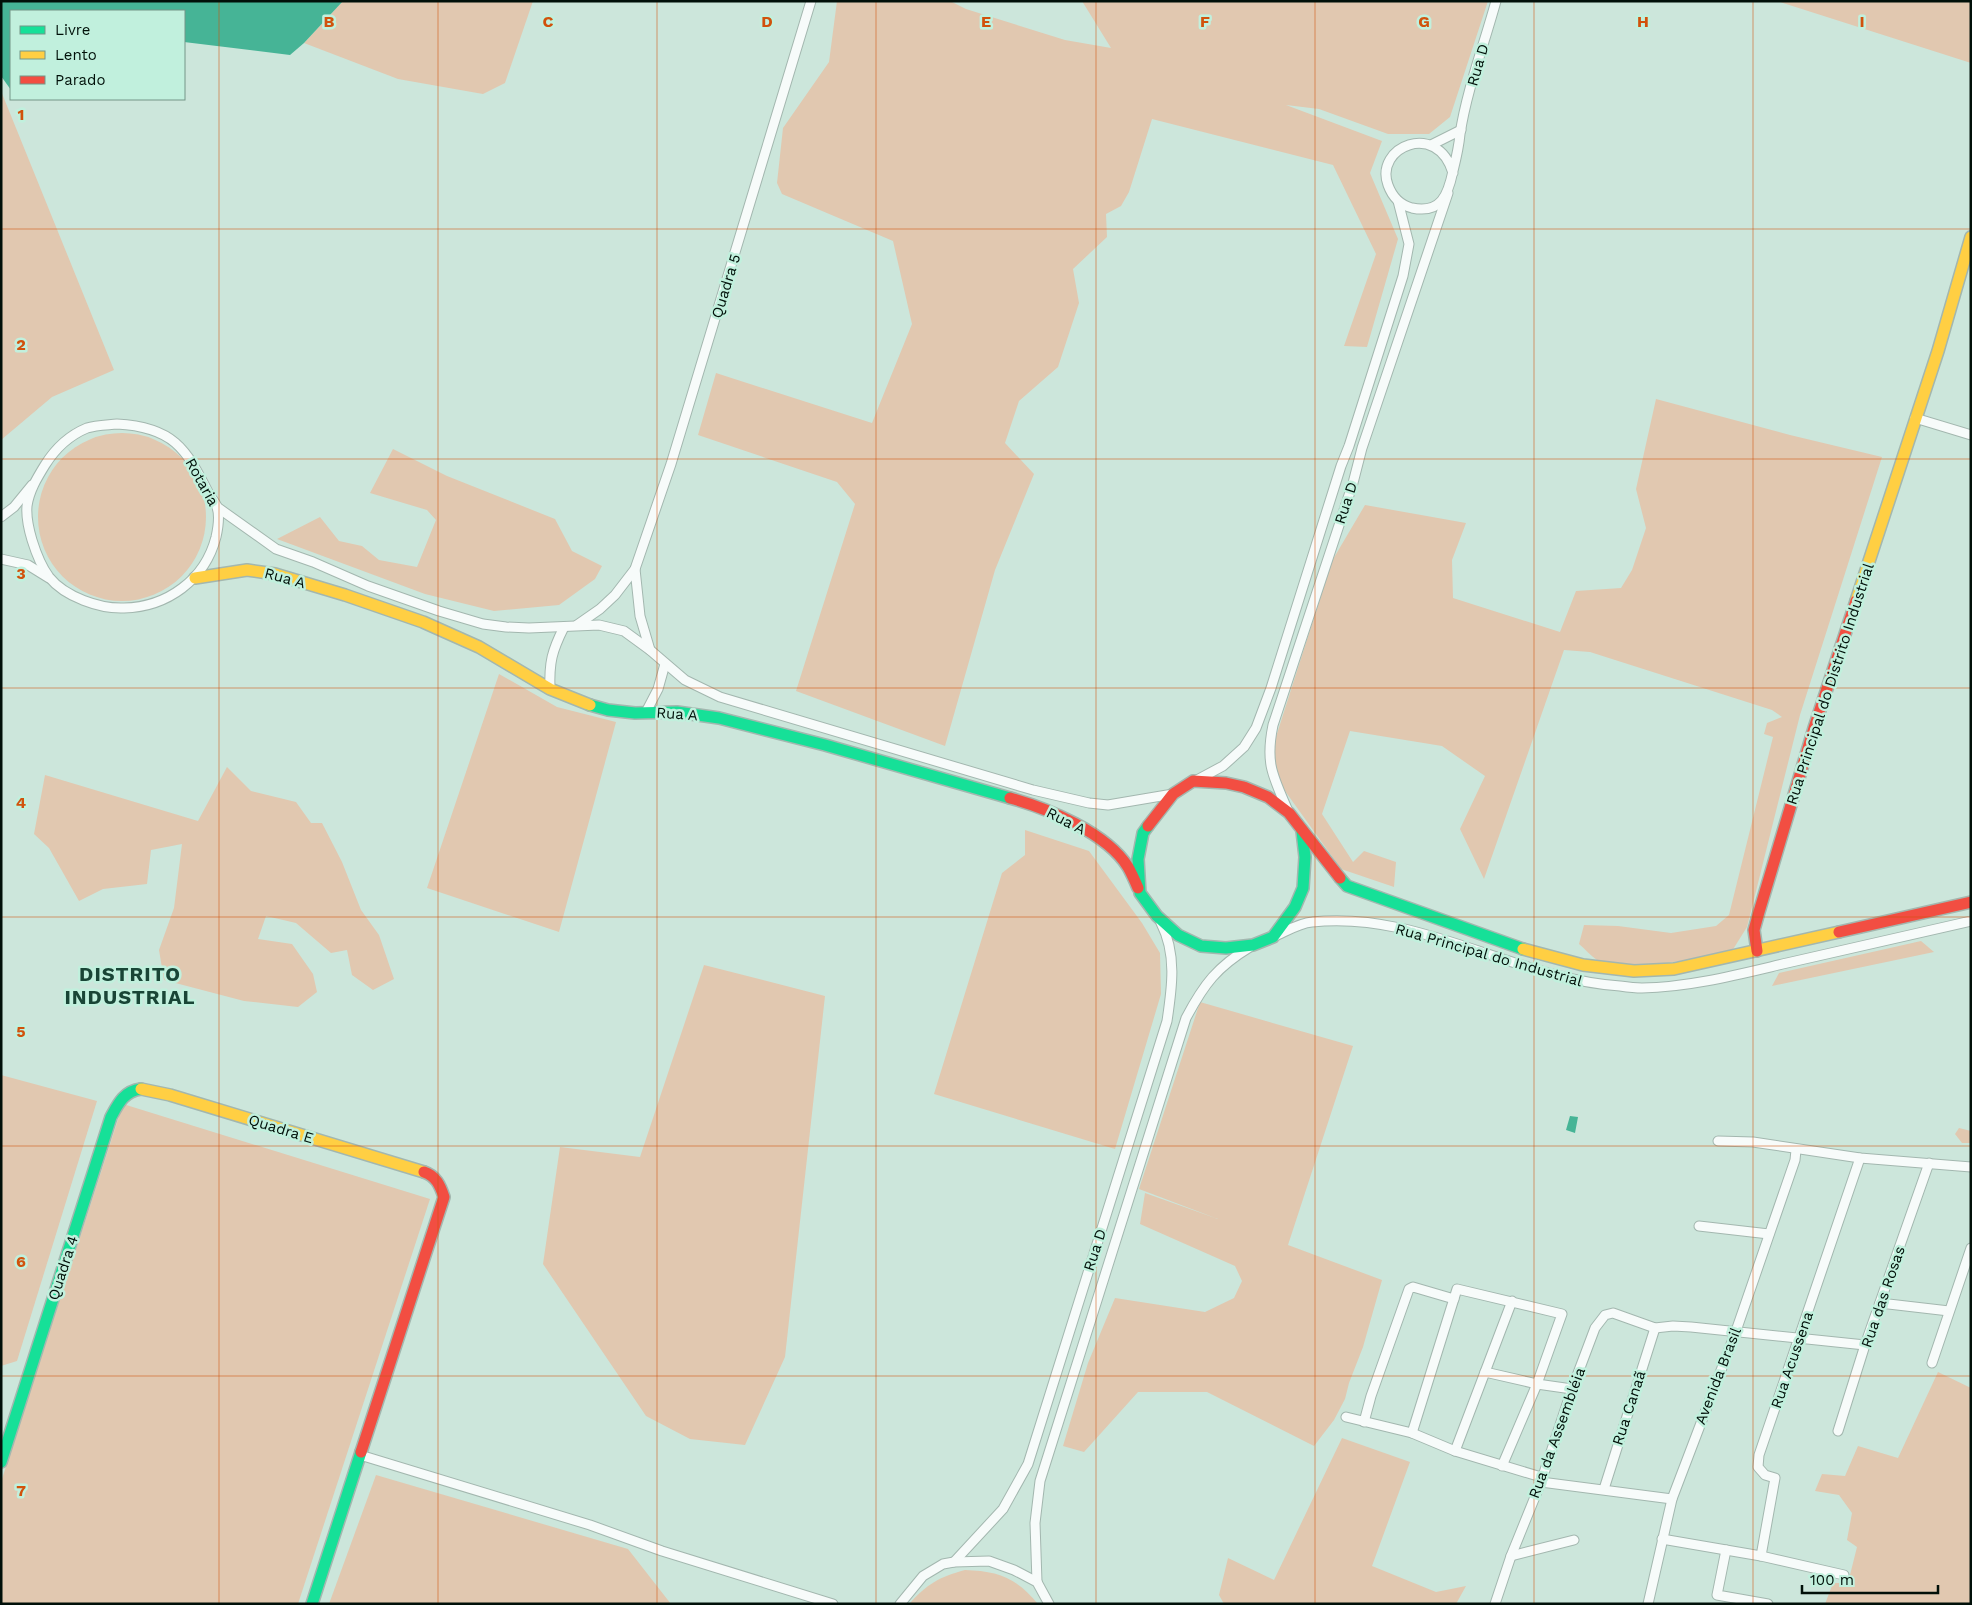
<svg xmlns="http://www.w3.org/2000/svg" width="1972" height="1605" font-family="'Work Sans',sans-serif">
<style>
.green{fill:#e1c8b0}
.water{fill:#46b496}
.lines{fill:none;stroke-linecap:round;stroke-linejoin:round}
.street-casing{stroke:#a3b7af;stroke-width:11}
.fast-casing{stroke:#a3b7af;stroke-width:14}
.slow-casing{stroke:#a3b7af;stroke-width:14}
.jam-casing{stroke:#a3b7af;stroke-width:14}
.street{stroke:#f7fbfa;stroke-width:9}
.fast{stroke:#16e098;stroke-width:11}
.slow{stroke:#ffcf43;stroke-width:11}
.jam{stroke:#f24e42;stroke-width:11}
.grid{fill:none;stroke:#d1520c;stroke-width:1;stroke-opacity:0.55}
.labels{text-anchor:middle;stroke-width:5;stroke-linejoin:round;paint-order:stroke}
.street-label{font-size:15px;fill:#011009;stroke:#c1f0dd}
.district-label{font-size:20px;font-weight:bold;letter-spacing:1px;fill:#194536;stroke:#c1f0dd}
.grid-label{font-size:16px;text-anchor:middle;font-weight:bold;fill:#d1520c;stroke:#c1f0dd;stroke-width:5;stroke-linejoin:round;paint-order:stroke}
</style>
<rect width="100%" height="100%" fill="#cce6db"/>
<!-- green -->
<g class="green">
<path d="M343 1H533L505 83 483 94 398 79 304 43Z"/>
<path d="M837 1H950L966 9 1065 40 1111 48 1082 1H1488L1450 117 1429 134H1388L1319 109 1286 105 1382 141 1370 173 1398 239 1367 347 1344 346 1376 254 1333 165 1152 119 1129 192 1121 206 1106 214 1107 237 1073 269 1079 303 1058 367 1019 401 1005 443 1034 474 995 570 945 746 796 691 855 504 837 482 698 435 716 373 872 423 912 324 893 241 782 194 777 183 783 128 829 62Z"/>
<path d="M1778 1H1971V63L1783 3Z"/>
<path d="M1 91 114 370 52 397 1 440Z"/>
<path d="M1656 399 1790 435 1882 457 1800 715 1747 927 1732 951C1702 957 1623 975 1597 960 1591 956 1585 949 1579 944L1584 925 1618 926 1671 933 1716 926 1729 915 1773 737 1764 734 1767 723 1782 717 1772 710 1590 652 1564 650 1484 879 1460 829 1485 776 1442 746 1350 731 1322 814 1353 862 1364 851 1396 862 1394 887 1341 869 1285 791 1275 770V740L1332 561 1365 505 1466 523 1452 560 1453 598 1560 632 1576 591 1621 588 1632 570 1646 528 1636 489Z"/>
<circle cx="122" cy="517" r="84"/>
<path d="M393 449 447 476 555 519 572 551 602 566 595 579 559 605 494 611 425 594 277 539 320 517 339 541 362 546 379 560 417 567 436 520 427 510 370 493Z"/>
<path d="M499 674 557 707 616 722 559 932 427 888Z"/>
<path d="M227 767 251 791 296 802 311 823H322L342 862 361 910 379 935 394 979 373 990 352 975 347 950 331 953 296 923 266 916 258 939 292 944 313 974 317 992 298 1007 244 1001 164 980 159 950 174 908 182 844 151 850 147 884 103 889 79 901 49 848 34 834 45 775 198 821Z"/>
<path d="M1025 830 1089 851 1142 923 1160 953 1161 994 1115 1149 934 1094 1002 873 1025 855Z"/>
<path d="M1921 941 1934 952 1772 986 1779 973Z"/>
<path d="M704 965 825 996 785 1357 745 1445 690 1439 646 1416 543 1264 560 1147 640 1157Z"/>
<path d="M1200 1002 1353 1046 1288 1245 1382 1280 1363 1347 1349 1383 1345 1399 1334 1420 1314 1446 1207 1392H1138L1084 1452 1063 1446 1088 1363 1115 1298 1205 1312 1234 1298 1242 1281 1235 1266 1140 1224 1145 1193 1218 1219 1139 1189Z"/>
<path d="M1 1075 97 1101 17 1361 1 1366Z"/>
<path d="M123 1104 430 1199 298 1604H1V1482Z"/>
<path d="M1959 1128 1971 1131V1143H1962L1955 1134Z"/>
<path d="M1938 1372 1971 1388V1604H1825L1833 1583H1848L1857 1547 1847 1540 1852 1513 1839 1495 1815 1491 1822 1474 1845 1476 1858 1446 1898 1458Z"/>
<path d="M1342 1438 1410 1462 1372 1566 1436 1592 1466 1586 1456 1604H1224L1219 1595 1228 1558 1274 1580Z"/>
<path d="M376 1475 628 1549 671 1604H329Z"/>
<path d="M965 1570C998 1571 1017 1578 1038 1604H909C927 1584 939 1577 965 1570Z"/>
</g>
<!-- water -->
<g class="water">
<path d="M1 1H343L304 43 290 55 184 42V11H11V90L1 76Z"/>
<path d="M1570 1116 1578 1117 1575 1133 1566 1130Z"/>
</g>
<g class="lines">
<defs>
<g id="street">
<path d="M1431 145 1461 130"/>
<path d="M1453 173C1437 120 1374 147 1388 185 1392 196 1400 205 1412 208 1441 214 1448 195 1453 171 1456 159 1459 146 1460 134 1467 89 1484 45 1496 1"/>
<path d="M1915 418 1971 435"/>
<path d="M117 424C173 427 186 448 209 494 211 498 216 503 217 507 220 516 218 528 216 537 205 580 167 607 124 608 100 609 65 597 49 577 41 566 36 553 32 540 29 530 26 517 27 506 29 491 37 478 45 465 55 449 70 435 87 428 96 425 108 425 117 424Z"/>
<path d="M217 507 276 549 313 562 368 586 439 611 483 624 506 627 529 628 599 625 624 631 650 650 685 680 720 697 1033 790 1089 803 1108 805 1173 794"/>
<path d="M1 517 14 507 32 485"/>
<path d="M1 559 28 565 49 578"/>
<path d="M635 569 640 616 650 650"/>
<path d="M577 625 600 609 615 595 635 569 671 464 811 1"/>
<path d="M550 689C549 662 552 651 564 627"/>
<path d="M646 712 658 689 665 664"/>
<path d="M1195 781 1223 766 1244 747 1256 728 1271 688 1341 466 1349 446 1403 276 1409 244 1398 201"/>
<path d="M1288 811C1273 776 1265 764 1273 725L1353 483 1362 448 1448 193"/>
<path d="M1273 937C1285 932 1299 923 1312 922 1418 910 1515 979 1620 986 1627 987 1635 988 1642 988 1691 987 1740 974 1787 963 1848 949 1909 935 1971 921"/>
<path d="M1718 1141 1753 1142 1860 1158 1971 1167"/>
<path d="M1699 1226 1769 1234"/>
<path d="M1880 1303 1949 1311"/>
<path d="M1932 1363 1971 1248"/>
<path d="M1485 1372 1537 1384 1572 1389"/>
<path d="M1346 1417 1412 1433 1455 1451 1541 1477"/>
<path d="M1364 1422 1371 1396 1409 1289 1413 1287 1454 1299"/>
<path d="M1838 1431 1865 1345 1929 1163"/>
<path d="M1412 1433 1457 1289 1562 1314 1537 1384 1502 1466"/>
<path d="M1455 1451 1512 1301"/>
<path d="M360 1455 590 1525 662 1551 833 1604"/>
<path d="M1541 1482 1672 1499"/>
<path d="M1604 1489 1655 1328"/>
<path d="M1662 1539 1761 1556 1844 1575"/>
<path d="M1726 1550 1717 1595 1768 1604"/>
<path d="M1511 1556 1574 1540"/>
<path d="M1761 1556 1775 1478 1765 1475 1758 1467 1759 1455 1860 1158"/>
<path d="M954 1562 1003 1509 1028 1464 1167 1021C1172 988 1177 954 1161 923"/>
<path d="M1037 1582 1035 1523 1040 1481 1186 1018C1204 984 1217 967 1250 947"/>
<path d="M900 1604 923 1576 943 1564 954 1562 989 1561 1014 1570 1037 1582 1049 1604"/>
<path d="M1495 1604 1511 1556 1541 1482 1572 1389 1595 1328 1605 1315 1613 1313 1655 1328 1673 1326 1691 1327 1865 1345"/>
<path d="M1648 1604 1672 1499 1736 1331 1795 1160 1796 1150"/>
</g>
<g id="fast">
<path d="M590 705 608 710 635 713 677 712 719 718 825 745 1010 798"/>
<path d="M1148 826 1143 833 1138 859 1140 893 1157 916 1178 935 1201 946 1226 948 1253 945 1273 937 1295 907 1303 888 1305 857 1302 831"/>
<path d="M1340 878 1347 886 1523 949"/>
<path d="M1 1462 111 1117C118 1104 124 1091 141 1089"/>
<path d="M312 1604 361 1452"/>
</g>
<g id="slow">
<path d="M195 578 247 570 275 574 345 595 423 622 479 647 550 689 590 705"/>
<path d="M1856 601 1938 351 1971 237"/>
<path d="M1523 949 1583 965 1634 971 1674 969 1839 932"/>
<path d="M141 1089 170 1095 424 1172"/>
</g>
<g id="jam">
<path d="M1010 798C1047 808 1107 833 1128 867 1132 874 1135 881 1138 888"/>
<path d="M1148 826 1173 794 1193 781 1226 783 1244 787 1268 797 1289 813 1340 878"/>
<path d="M1839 932 1971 902"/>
<path d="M1757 951 1754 930 1759 912 1814 728 1856 601"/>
<path d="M361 1452 444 1197C440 1185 436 1176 424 1172"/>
</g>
</defs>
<!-- street casing -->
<use href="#street" class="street-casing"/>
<!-- fast casing -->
<use href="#fast" class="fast-casing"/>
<!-- slow casing -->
<use href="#slow" class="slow-casing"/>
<!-- jam casing -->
<use href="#jam" class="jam-casing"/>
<!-- street -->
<use href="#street" class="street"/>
<!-- fast -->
<use href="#fast" class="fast"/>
<!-- slow -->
<use href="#slow" class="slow"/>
<!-- jam -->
<use href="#jam" class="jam"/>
</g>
<!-- grid -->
<path class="grid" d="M219 1V1604M438 1V1604M657 1V1604M876 1V1604M1096 1V1604M1315 1V1604M1534 1V1604M1753 1V1604M1 229H1971M1 459H1971M1 688H1971M1 917H1971M1 1146H1971M1 1376H1971"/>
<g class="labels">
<!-- street labels -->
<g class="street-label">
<text transform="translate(1478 65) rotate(-74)" y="5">Rua D</text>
<text transform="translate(726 286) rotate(-73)" y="5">Quadra 5</text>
<text transform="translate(202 482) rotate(61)" y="5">Rotaria</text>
<text transform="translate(1346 503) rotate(-72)" y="5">Rua D</text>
<text transform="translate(285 578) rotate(15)" y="5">Rua A</text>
<text transform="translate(1830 684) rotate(-72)" y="5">Rua Principal do Distrito Industrial</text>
<text transform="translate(677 714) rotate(4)" y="5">Rua A</text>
<text transform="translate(1066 821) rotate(27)" y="5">Rua A</text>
<text transform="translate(1489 955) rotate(16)" y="5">Rua Principal do Industrial</text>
<text transform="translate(281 1129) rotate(17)" y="5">Quadra E</text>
<text transform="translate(1095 1250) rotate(-72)" y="5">Rua D</text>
<text transform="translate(63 1268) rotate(-72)" y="5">Quadra 4</text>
<text transform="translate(1883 1297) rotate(-71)" y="5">Rua das Rosas</text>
<text transform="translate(1792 1360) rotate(-71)" y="5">Rua Acussena</text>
<text transform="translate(1718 1376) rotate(-69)" y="5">Avenida Brasil</text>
<text transform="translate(1629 1408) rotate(-72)" y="5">Rua Canaã</text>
<text transform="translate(1557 1433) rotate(-70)" y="5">Rua da Assembléia</text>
</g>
<!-- district labels -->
<g class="district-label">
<text x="130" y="981">DISTRITO<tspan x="130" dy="23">INDUSTRIAL</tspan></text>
</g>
</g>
<g class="grid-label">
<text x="329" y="27">B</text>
<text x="548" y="27">C</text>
<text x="767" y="27">D</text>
<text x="986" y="27">E</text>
<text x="1205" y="27">F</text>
<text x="1424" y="27">G</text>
<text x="1643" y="27">H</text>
<text x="1862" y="27">I</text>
<text x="21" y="120">1</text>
<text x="21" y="350">2</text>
<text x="21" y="579">3</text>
<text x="21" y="808">4</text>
<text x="21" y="1037">5</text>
<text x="21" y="1267">6</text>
<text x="21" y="1496">7</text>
</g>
<!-- border -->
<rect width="1972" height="1605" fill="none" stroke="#011009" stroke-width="5"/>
<!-- legend -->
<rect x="10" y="10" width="175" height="90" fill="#c1f0dd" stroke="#749688"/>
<rect x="20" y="26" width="25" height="8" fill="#16e098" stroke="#749688"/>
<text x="55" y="35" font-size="15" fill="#011009">Livre</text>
<rect x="20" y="51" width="25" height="8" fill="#ffcf43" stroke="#749688"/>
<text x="55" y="60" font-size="15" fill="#011009">Lento</text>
<rect x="20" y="76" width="25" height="8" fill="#f24e42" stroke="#749688"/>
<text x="55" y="85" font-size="15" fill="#011009">Parado</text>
<!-- scale -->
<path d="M1802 1585v8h136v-8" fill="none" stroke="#011009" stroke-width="2.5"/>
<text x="1810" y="1585" font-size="15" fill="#011009" stroke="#c1f0dd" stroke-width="4" paint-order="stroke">100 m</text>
</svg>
